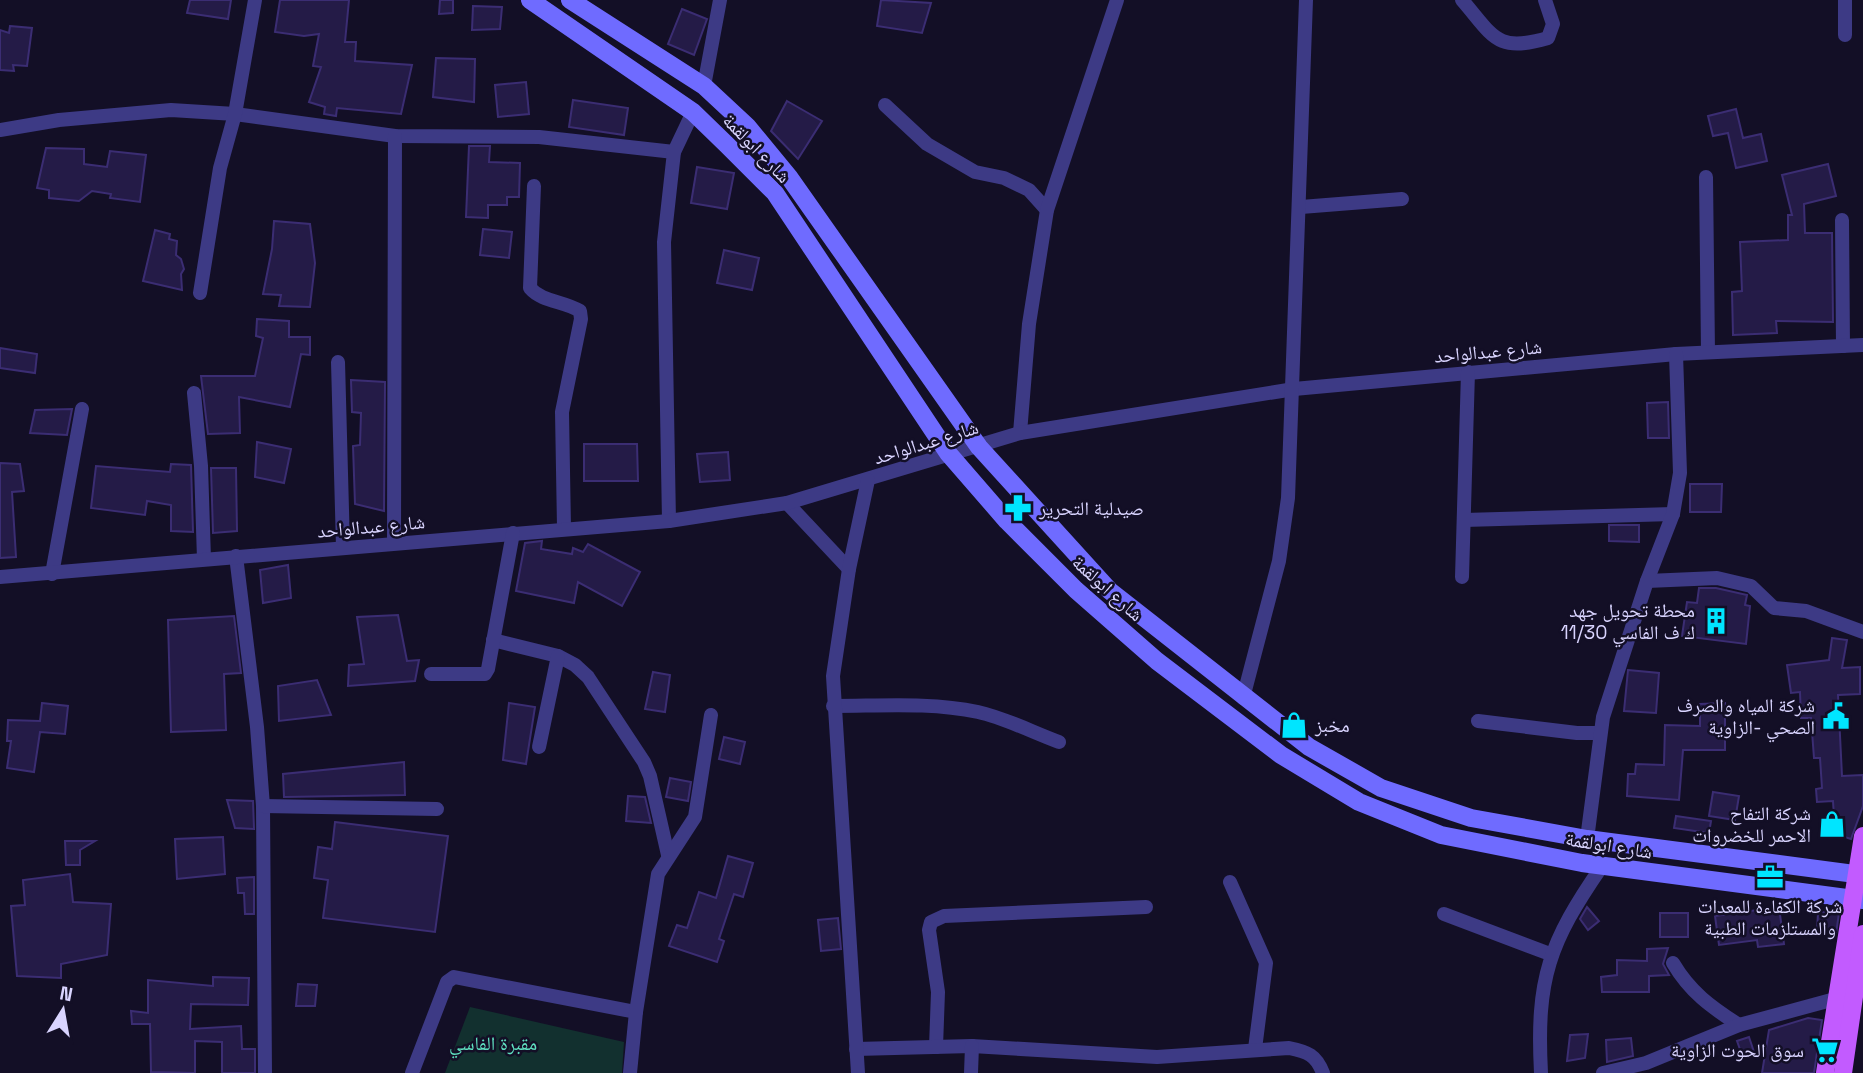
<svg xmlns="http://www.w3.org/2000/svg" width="1863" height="1073" font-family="'Space Grotesk','Noto Naskh Arabic',sans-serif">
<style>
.green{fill:#12302f}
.building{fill:#241b47;stroke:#3b2d73;stroke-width:2}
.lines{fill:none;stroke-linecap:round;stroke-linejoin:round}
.street{stroke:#3d3a85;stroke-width:14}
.secondary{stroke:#6f6bff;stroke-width:18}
.primary{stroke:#c25bff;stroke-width:18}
.labels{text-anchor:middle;stroke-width:5;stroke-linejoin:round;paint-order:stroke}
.street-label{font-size:19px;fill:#d9d4ff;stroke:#130f26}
.poi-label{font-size:19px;fill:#d9d4ff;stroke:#130f26;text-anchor:end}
.park-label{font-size:19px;fill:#5fe0c0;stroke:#130f26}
</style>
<rect width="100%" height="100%" fill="#130f26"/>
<!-- green -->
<path class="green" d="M470 1007 624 1042 622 1073H445Z"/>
<!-- building -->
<g class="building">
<path d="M190 0H231L228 19 187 13Z"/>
<path d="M280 0H349L345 42H356L355 61 412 65 401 114 337 108 336 116 324 114 325 107 309 102 321 67 313 66 319 34 304 36 275 32Z"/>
<path d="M440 0H453V13L439 14Z"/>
<path d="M881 0 931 3 922 33 877 26Z"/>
<path d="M473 6 502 7 500 29 472 30Z"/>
<path d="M682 9 707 19 694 55 668 44Z"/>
<path d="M10 26 32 28 27 66 13 65 14 71 0 70V30L9 33Z"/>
<path d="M436 58 475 59 474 102 433 97Z"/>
<path d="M526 82 529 114 498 117 495 85Z"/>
<path d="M573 100 628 108 624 135 569 127Z"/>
<path d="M787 101 822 121 798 159 771 131Z"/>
<path d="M1736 109 1743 138 1761 134 1767 161 1736 168 1728 133 1713 136 1708 116Z"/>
<path d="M469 146H490L489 162 520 163 519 197H507V205H488V218L466 217Z"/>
<path d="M46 148 84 149V164L107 167 110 151 146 155 140 202 110 198 111 194 92 191 79 201 49 198V190L37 188Z"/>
<path d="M1828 164 1836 196 1804 204 1805 233H1832L1833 322 1776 321 1777 333 1733 335 1732 292 1742 291 1740 242 1788 240V215H1792L1782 175Z"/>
<path d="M697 167 734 173 727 209 691 203Z"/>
<path d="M274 221 310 224 315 263 310 307 279 306 281 295 263 294 272 249Z"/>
<path d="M483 229 512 232 509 258 480 255Z"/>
<path d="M155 230 170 234 169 239 177 241 176 255 181 259 184 269 181 274 182 290 143 281Z"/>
<path d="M724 250 759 258 752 290 717 283Z"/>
<path d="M257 319 289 321V337H310V355L301 354 290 407 239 397 240 433 208 434 201 376H255L263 338 256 336Z"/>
<path d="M0 348 37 354 35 373 0 368Z"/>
<path d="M351 380 385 382 384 511 355 504 353 446 360 445 361 413 352 412Z"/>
<path d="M1668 402 1669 438H1648L1647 403Z"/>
<path d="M72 409 67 435 30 433 35 410Z"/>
<path d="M257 442 291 449 284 483 255 477Z"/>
<path d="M584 444H637L638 481H584Z"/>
<path d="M728 452 730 480 700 482 697 454Z"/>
<path d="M0 463 20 464 24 491 12 492 16 557 0 558Z"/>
<path d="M171 464 191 465 193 532 171 531V505L147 501 145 515 91 508 96 466 170 472Z"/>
<path d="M211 468H236L237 531 213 533Z"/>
<path d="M1690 484H1722L1721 512H1690Z"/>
<path d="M1609 525H1639V542L1609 541Z"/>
<path d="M542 541 541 549 572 554 573 548 583 552 588 544 640 572 622 606 578 582 574 603 516 591 525 543Z"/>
<path d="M288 565 291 598 263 603 260 570Z"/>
<path d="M1699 588H1716L1747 595 1745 605 1750 606 1746 644 1682 636 1687 602 1697 603Z"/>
<path d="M398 615 407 661 419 660 415 681 348 686 349 665 364 664 357 617Z"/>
<path d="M234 616 241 673 224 674 226 730 171 732 168 620Z"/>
<path d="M1832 638 1847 640 1842 668 1860 667V694L1838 695 1842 776 1863 775V806L1851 839 1835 834 1833 801 1817 802 1816 789 1822 788 1820 758H1814L1811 718H1801L1800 692 1791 693 1787 665 1829 660Z"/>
<path d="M1628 670 1659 673 1656 713 1624 711Z"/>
<path d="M653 672 670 675 665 712 645 709Z"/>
<path d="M317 680 331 715 279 721 278 686Z"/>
<path d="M42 703 68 706 65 734 40 732 34 772 7 768 11 741H7L8 720 40 721Z"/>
<path d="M509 703 535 707 526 764 503 760Z"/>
<path d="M1725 703V750H1683L1679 800 1627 796 1628 774H1635L1636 764 1664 765 1665 725 1700 726V704Z"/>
<path d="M724 737 745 742 740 764 719 759Z"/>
<path d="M404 762 405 795 284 797 283 774Z"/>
<path d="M670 778 691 782 688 801 666 797Z"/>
<path d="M1713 792 1739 796 1735 820 1709 816Z"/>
<path d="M628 796 645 797 651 823 626 821Z"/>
<path d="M227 800 253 801 254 829 235 828Z"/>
<path d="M1676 816 1711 821 1709 833 1674 828Z"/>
<path d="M335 822 448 836 435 932 323 918 328 880 314 878 318 847 332 849Z"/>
<path d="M223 837 225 874 177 879 175 839Z"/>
<path d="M65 841H95L80 850V865H66Z"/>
<path d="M728 856 753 863 743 897 734 894 719 939 724 941 717 962 669 946 677 925 687 928 699 892 716 898Z"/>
<path d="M70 874 73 902 111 904 107 955 61 964V978L17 976 11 906 25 905 23 880Z"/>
<path d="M254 877V914H245L244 893H238L237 878Z"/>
<path d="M1587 907 1599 921 1588 930 1580 919Z"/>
<path d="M1779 907 1784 944 1758 947 1757 940 1719 945 1715 916Z"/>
<path d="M1818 912 1839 913 1836 934 1817 933Z"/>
<rect x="1660" y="913" width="28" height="24"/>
<path d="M838 918 841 949 821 951 818 920Z"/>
<path d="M1668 948 1663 964 1669 975 1649 976V992H1602L1601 977 1617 975V960L1647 961V949Z"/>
<path d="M213 977 249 978 248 1005 191 1004 190 1029 241 1026 242 1049H255V1073H222V1042L195 1041V1073L151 1072 150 1024H132L131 1011 148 1013V980L213 986Z"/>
<path d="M298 984 317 985 315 1006H296Z"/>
<path d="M1808 1018 1822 1020 1814 1073H1762L1769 1030Z"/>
<path d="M1588 1034 1585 1058 1567 1061 1570 1035Z"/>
<path d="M1749 1037 1754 1052 1742 1055 1737 1041Z"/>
<path d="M1631 1038 1633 1056 1607 1062 1606 1040Z"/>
</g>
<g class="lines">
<!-- street -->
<g class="street">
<path d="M1462 0C1494 37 1496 53 1548 38L1553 24 1545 0"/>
<path d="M1845 0V35"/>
<path d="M704 86 720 0"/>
<path d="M885 105 927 144 975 172 1004 178 1029 190 1047 210"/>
<path d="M0 130 59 120 171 110 235 114 395 136 539 137 674 152"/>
<path d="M1706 177 1708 352"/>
<path d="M534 186 530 288C542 302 564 301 580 311L581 319 562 412 564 528"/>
<path d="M1301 207 1402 199"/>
<path d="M1842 220 1843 346"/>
<path d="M200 293 220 168 235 114 255 0"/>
<path d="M338 362 343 547"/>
<path d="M194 393 201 466 204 559"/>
<path d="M1020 433 1029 324 1047 210 1117 0"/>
<path d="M787 503 849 569"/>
<path d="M1464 520 1673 514"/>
<path d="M669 521 664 242 674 152 693 112"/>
<path d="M394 543 395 136"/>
<path d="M236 556 257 727 263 806 265 1073"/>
<path d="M52 574 82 409"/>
<path d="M0 577 669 521 787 503 1020 433 1294 389 1676 354 1863 345"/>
<path d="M1462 577 1468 372"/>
<path d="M1647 581 1717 578 1751 586 1774 608 1806 611 1863 632"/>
<path d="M493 640 558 656 575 665 588 677 644 762 650 776 668 855"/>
<path d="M431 674H485L488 669 513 533"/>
<path d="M1243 698 1279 561 1288 498 1306 0"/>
<path d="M833 706C882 706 930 702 978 712 1005 718 1032 732 1059 742"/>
<path d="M1478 721 1577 733H1600"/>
<path d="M539 747 558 656"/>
<path d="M263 806 437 809"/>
<path d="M1587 839 1603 717 1647 581 1673 514 1680 473 1676 354"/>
<path d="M1230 882 1266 963 1255 1049"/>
<path d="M1444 914 1550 954"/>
<path d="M1673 963C1690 992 1711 1007 1739 1025"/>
<path d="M936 1047 938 992 929 930 931 922 944 916 1146 907"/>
<path d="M856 1049 972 1046 1157 1057 1289 1048C1308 1052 1316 1055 1323 1073"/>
<path d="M412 1073 447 982 454 977 636 1012"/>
<path d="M630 1073 636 1012 658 874 695 817 711 715"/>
<path d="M858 1073 833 676 849 569 868 480"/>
<path d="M971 1073 972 1046"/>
<path d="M1541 1073C1536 978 1549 943 1602 866"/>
<path d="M1603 1073 1646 1063 1739 1025 1835 999"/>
</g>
<!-- secondary -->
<g class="secondary">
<path d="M530 0 693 112 726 144 775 193 948 453 1007 521 1076 590 1157 661 1281 755 1359 802 1441 835 1582 863 1863 900"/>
<path d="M570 0 704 86 747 126 789 177 979 447 1110 591 1309 747 1381 788 1471 818 1587 839 1863 875"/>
</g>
<!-- primary -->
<g class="primary">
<path d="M1825 1073 1863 836"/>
<path d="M1843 1073 1863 934"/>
</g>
</g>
<!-- icons -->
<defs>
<symbol id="pharmacy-bare" viewBox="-9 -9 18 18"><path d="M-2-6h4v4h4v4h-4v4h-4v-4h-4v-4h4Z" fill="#00e5ff" stroke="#130f26" stroke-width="2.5" paint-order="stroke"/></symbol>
<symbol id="building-bare" viewBox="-9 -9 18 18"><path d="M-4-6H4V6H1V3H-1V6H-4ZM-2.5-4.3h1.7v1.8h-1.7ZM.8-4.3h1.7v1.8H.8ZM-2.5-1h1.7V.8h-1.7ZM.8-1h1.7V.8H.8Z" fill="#00e5ff" stroke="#130f26" stroke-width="2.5" paint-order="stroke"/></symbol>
<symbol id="civic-bare" viewBox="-9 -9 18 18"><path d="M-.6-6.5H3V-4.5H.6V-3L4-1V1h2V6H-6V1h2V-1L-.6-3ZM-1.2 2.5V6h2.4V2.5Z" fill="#00e5ff" stroke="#130f26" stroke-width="2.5" paint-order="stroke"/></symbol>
<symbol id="shop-bare" viewBox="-9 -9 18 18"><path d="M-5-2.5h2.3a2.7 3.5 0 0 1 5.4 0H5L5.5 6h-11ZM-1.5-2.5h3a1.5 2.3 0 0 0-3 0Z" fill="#00e5ff" stroke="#130f26" stroke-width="2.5" paint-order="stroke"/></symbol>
<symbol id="office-bare" viewBox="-9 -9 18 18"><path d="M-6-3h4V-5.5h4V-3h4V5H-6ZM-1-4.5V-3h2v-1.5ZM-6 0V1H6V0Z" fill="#00e5ff" stroke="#130f26" stroke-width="2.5" paint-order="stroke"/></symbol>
<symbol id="supermarket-bare" viewBox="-9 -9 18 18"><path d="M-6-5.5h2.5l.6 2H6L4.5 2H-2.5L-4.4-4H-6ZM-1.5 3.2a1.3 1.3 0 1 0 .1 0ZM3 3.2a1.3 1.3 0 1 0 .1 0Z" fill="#00e5ff" stroke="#130f26" stroke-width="2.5" paint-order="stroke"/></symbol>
</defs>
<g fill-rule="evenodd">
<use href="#pharmacy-bare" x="999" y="489" width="38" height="38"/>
<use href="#building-bare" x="1697" y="602" width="38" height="38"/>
<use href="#civic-bare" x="1817" y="697" width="38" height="38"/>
<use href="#shop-bare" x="1275" y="706" width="38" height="38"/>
<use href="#shop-bare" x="1813" y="805" width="38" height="38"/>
<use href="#office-bare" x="1751" y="858" width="38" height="38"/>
<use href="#supermarket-bare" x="1806" y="1031" width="38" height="38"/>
</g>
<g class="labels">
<!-- street labels -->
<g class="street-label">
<text transform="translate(757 148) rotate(46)" y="7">شارع ابولقمة</text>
<text transform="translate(1488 351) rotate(-5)" y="7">شارع عبدالواحد</text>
<text transform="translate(926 442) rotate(-17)" y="7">شارع عبدالواحد</text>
<text transform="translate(371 526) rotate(-5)" y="7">شارع عبدالواحد</text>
<text transform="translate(1108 588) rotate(42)" y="7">شارع ابولقمة</text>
<text transform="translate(1609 845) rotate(9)" y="7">شارع ابولقمة</text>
</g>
<!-- poi labels -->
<g class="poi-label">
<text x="1039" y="515" text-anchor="start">صيدلية التحرير</text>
<text x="1695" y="617">محطة تحويل جهد<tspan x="1695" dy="22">11/30 ك ف الفاسي</tspan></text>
<text x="1815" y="712">شركة المياه والصرف<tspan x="1815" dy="22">الصحي -الزاوية</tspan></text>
<text x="1315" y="732" text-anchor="start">مخبز</text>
<text x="1811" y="820">شركة التفاح<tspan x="1811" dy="22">الاحمر للخضروات</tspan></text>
<text x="1770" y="913" text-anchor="middle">شركة الكفاءة للمعدات<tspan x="1770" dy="22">والمستلزمات الطبية</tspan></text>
<text x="1804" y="1057">سوق الحوت الزاوية</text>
</g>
<!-- park labels -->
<g class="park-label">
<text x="493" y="1050">مقبرة الفاسي</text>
</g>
</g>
<!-- north arrow -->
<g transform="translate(63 1010) rotate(11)" stroke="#130f26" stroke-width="5" paint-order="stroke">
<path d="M0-5L12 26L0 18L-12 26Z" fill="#d9d4ff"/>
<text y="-10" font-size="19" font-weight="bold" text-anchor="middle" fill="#d9d4ff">N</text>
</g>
</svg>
